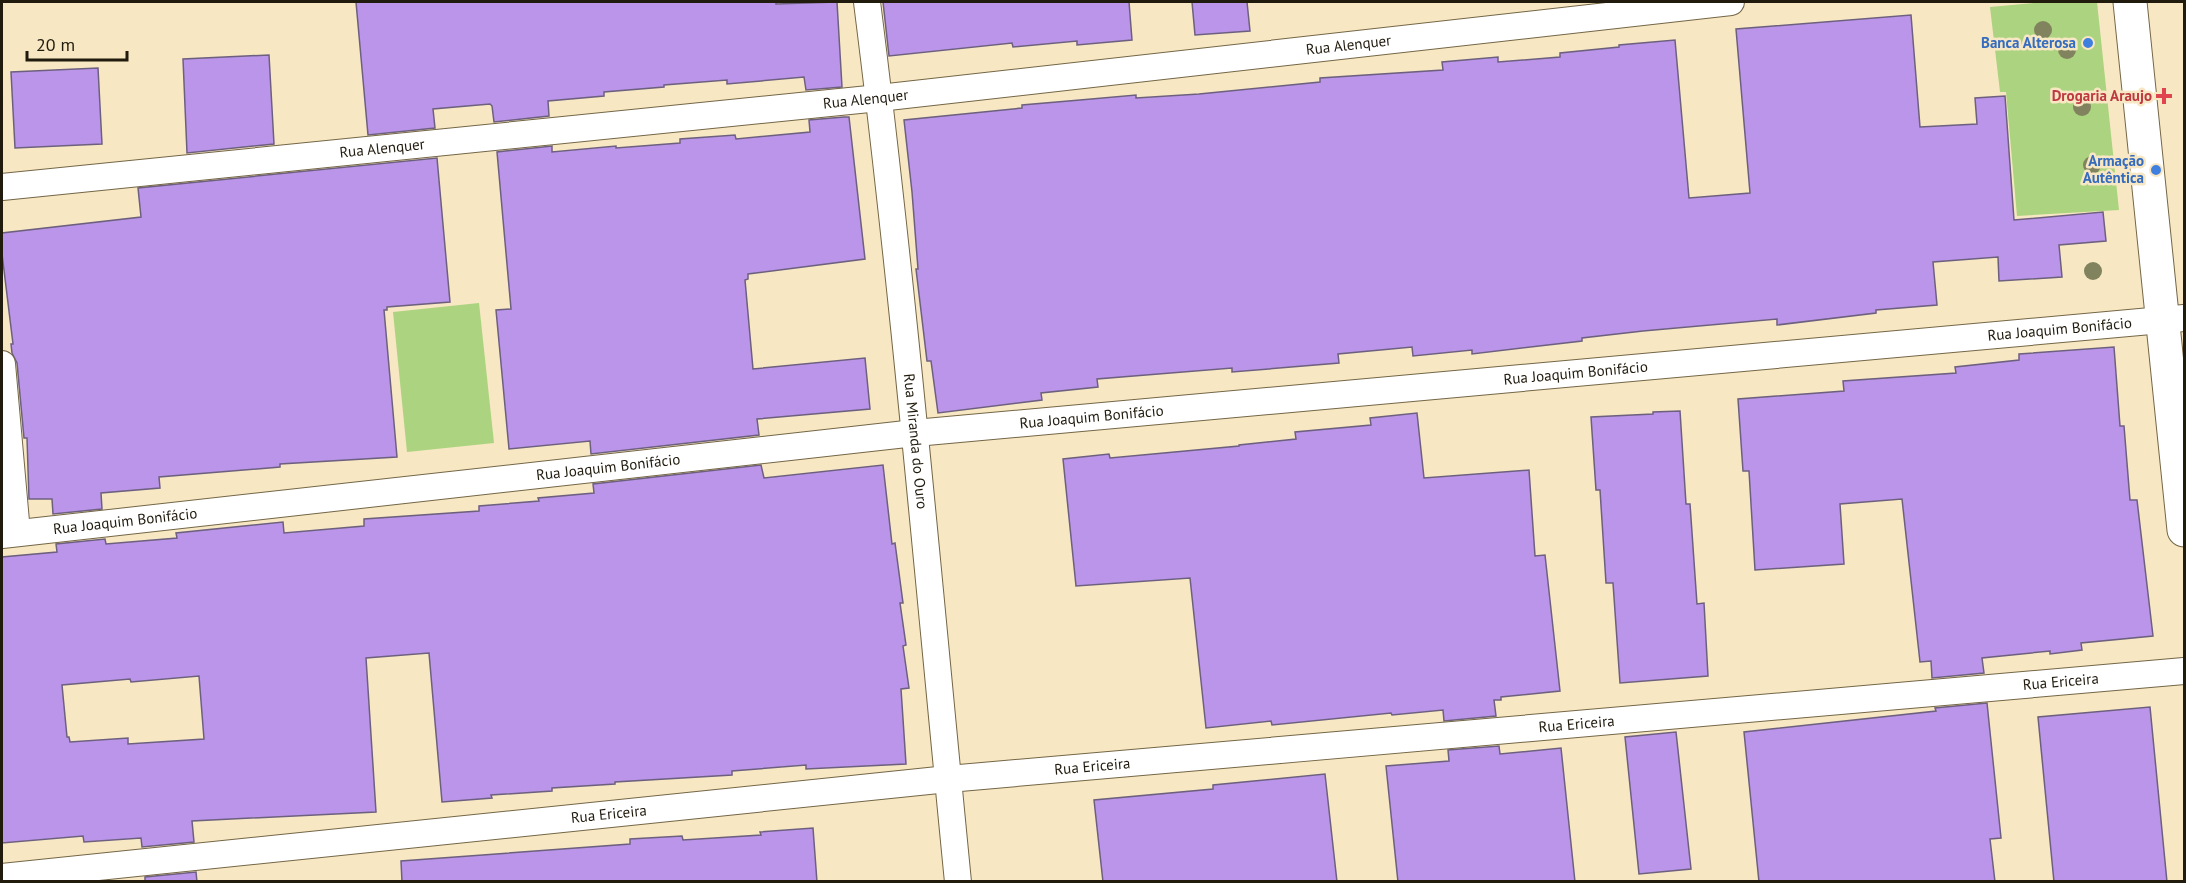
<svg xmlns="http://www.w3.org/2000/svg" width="2186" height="883" font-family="'PT Sans',sans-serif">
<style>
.green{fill:#acd37f}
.building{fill:#ba95e9;stroke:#6d607f;stroke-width:1.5;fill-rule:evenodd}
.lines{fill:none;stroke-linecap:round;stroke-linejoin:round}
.street-casing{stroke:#746646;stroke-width:28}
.secondary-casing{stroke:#746646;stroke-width:35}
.street{stroke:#fff;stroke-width:26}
.secondary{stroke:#fff;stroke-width:33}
.tree{fill:#81835e}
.shop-dot{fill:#3f7fe0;stroke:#f7e7c3;stroke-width:2}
.health-dot{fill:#e0444e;stroke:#f7e7c3;stroke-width:2}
.labels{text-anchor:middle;stroke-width:5;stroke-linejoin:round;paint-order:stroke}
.shop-label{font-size:15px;font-weight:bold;fill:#366cbe;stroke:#f7e7c3;text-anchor:end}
.street-label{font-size:15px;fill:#211b0e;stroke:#f7e7c3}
.health-label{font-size:15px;font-weight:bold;fill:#be3a42;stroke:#f7e7c3;text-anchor:end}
</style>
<rect width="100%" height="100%" fill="#f7e7c3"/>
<!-- green -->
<g class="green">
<path d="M2044 2H2097L2119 210 2017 216 2006 92H2000L1990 7Z"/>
<path d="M479 303 494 443 407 452 393 312Z"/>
</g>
<!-- building -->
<g class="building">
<path d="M356 2H776V4L837 2 842 87 806 90 804 77 727 84V80L664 85V87L604 92V96L548 101 549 116 494 122 492 106 490 104 433 109 435 128 368 135Z"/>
<path d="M883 2H1129L1132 40 1077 45V41L1013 47 1012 43 889 56Z"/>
<path d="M1192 2H1247L1250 31 1195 35Z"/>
<path d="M1911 15 1920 127 1977 124 1975 98 2005 96 2014 220 2103 212 2106 241 2059 245 2062 277 1999 281 1998 257 1933 262 1937 305 1876 310V313L1777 325V319L1643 331 1582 338V341L1472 354V350L1413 356 1412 347 1338 354 1339 363 1232 372V368L1097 379 1098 387 1041 393 1042 400 938 413 931 361H927L916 269H918L912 192 904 120 1022 108V105L1080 100 1136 95V98L1199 94 1320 82V78L1443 70 1442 62 1498 57V62L1560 57V53L1619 47V45L1675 40 1689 198 1750 193 1736 29Z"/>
<path d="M269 55 274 144 187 153 183 59Z"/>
<path d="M98 68 102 144 15 148 11 72Z"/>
<path d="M844 117H849L865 259 748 274V279L745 280 753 369 865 358 870 409 757 419 759 435 591 454 590 441 509 449 496 310 511 309 497 152 552 146V152L616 146V148L680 143V139L735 135 736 139 810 132 809 120Z"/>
<path d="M437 158 450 302 387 307V310H384L397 457 280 464V467L159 477 160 488 101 493 102 509 53 514 52 499H29L27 438H24L17 363 12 353 11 344H13L2 254V233L141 217 138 188Z"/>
<path d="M2114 347 2120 426H2124L2130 500H2137L2153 636 2081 643 2082 650 2050 654V651L1982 658 1984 673 1932 678 1931 661 1920 662 1902 499 1840 504 1844 564 1755 570 1749 471H1743L1738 399 1844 391 1843 381 1956 373 1955 367 2019 360V354Z"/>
<path d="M1680 411 1686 504H1690L1697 604 1704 603 1708 676 1620 683 1613 583H1606L1600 490H1596L1591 417 1653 414V412Z"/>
<path d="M1417 413 1424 478 1529 470 1535 556 1545 555 1560 691 1501 697V700H1494L1496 716 1444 721 1443 710 1392 715 1391 713 1272 725 1271 721 1206 728 1190 578 1076 586 1063 459 1109 454 1110 458 1239 446V445L1296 439 1295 432 1371 425 1370 418Z"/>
<path d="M761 465 764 478 883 465 892 544 895 543 903 603H900L906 645 903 646 909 688 901 689 906 764 806 769V765L732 771V775L615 782V784L552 788V791L491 795 492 798 442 802 429 653 366 658 376 812 192 821 194 842 142 847 141 838 84 842 83 836 2 843V557L57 552 56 544 105 539 106 544 177 538 176 533 283 522 284 533 364 526V519L479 511V506L539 501 538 498 594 493 593 484ZM199 676 204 739 128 744V738L70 742 69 737H67L62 685 130 679 131 682Z"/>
<path d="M1987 703 2001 838 1990 839 1995 882H1759L1744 732 1936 711 1935 708Z"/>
<path d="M2150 707 2167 882H2054L2038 717Z"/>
<path d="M1676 732 1691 869 1639 874 1625 737Z"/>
<path d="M1499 746 1500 754 1561 748 1575 882H1398L1386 766 1449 761 1448 750Z"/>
<path d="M1325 774 1337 882H1103L1094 800 1213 789V785Z"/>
<path d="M813 828 817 882H402L401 861 630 844V839L682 836 683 840 761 835 760 832Z"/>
<path d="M196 872 197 882H145V877Z"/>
</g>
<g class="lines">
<defs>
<g id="street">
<path id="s1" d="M867 2C904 294 929 588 958 882"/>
<path id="s2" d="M2 187 879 98 1731 2"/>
<path d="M2 364 17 533"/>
<path id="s3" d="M2 535 915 433 2184 318"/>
<path id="s4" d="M2 877 948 779 2184 671"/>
</g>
<path id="secondary" d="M2130 2 2184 530"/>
</defs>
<!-- street casing -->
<use href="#street" class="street-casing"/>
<!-- secondary casing -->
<use href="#secondary" class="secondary-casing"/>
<!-- street -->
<use href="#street" class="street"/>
<!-- secondary -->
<use href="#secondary" class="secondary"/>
</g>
<!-- trees -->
<g class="tree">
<circle cx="2043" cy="30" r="9"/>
<circle cx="2067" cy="50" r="9"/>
<circle cx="2082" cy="107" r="9"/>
<circle cx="2092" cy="165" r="9"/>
<circle cx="2093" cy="271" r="9"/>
</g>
<!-- markers -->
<g class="shop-dot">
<circle cx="2088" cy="43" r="6"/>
<circle cx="2156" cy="170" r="6"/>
</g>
<path class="health-dot" d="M2161 87h6v6h6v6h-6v6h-6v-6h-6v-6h6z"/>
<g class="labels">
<!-- shop labels -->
<g class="shop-label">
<text x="2076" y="48">Banca Alterosa</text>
<text x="2144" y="166">Armação<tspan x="2144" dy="17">Autêntica</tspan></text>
</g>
<!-- street labels -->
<g class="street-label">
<text dy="5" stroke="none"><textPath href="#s2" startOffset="1354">Rua Alenquer</textPath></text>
<text dy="5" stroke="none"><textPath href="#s2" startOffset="868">Rua Alenquer</textPath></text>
<text dy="5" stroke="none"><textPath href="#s2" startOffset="382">Rua Alenquer</textPath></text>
<text dy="5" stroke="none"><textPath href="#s3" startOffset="2068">Rua Joaquim Bonifácio</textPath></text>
<text dy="5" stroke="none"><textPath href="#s3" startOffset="1582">Rua Joaquim Bonifácio</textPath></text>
<text dy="5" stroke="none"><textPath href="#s3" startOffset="1096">Rua Joaquim Bonifácio</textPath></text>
<text dy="5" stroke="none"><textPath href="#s1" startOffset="442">Rua Miranda do Ouro</textPath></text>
<text dy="5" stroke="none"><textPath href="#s3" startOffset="610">Rua Joaquim Bonifácio</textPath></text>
<text dy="5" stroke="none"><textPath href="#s3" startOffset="124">Rua Joaquim Bonifácio</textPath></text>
<text dy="5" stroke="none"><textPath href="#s4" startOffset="2068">Rua Ericeira</textPath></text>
<text dy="5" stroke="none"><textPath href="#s4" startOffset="1582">Rua Ericeira</textPath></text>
<text dy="5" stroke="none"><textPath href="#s4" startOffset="1096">Rua Ericeira</textPath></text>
<text dy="5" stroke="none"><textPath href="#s4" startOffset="610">Rua Ericeira</textPath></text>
</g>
<!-- health labels -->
<g class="health-label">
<text x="2152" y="101">Drogaria Araujo</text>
</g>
</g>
<!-- border -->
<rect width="2186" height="883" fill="none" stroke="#211b0e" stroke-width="6"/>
<!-- scale -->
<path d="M27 51v9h100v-9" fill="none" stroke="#211b0e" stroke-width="3"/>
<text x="36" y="51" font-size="18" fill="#211b0e" stroke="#f7e7c3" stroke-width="4.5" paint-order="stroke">20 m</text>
</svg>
